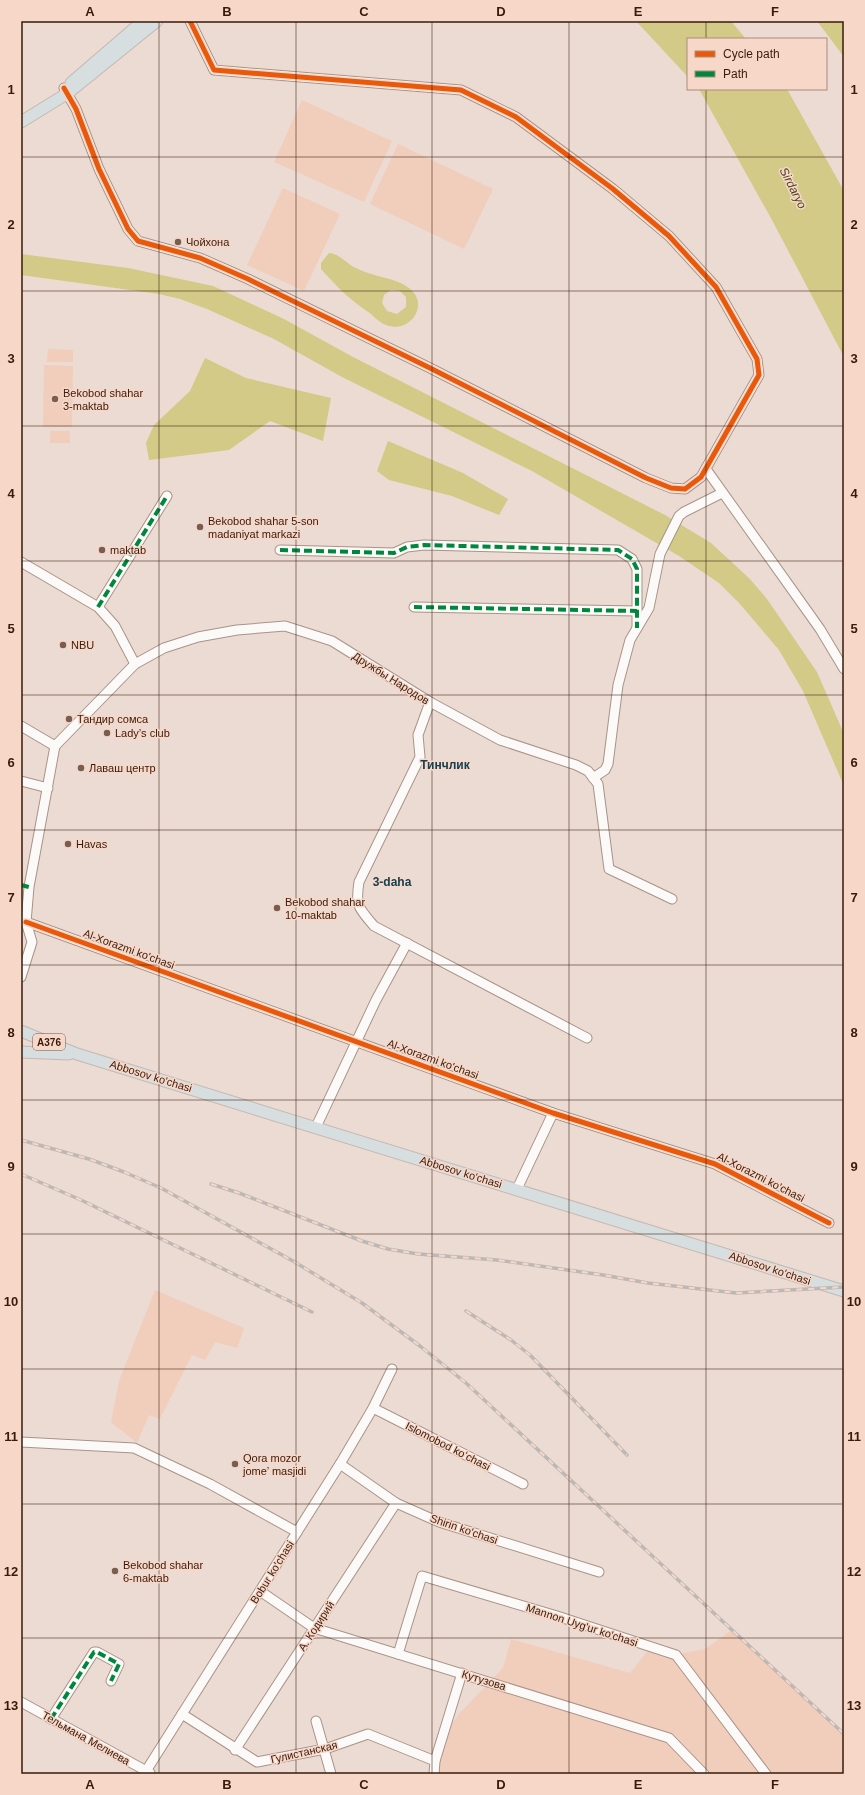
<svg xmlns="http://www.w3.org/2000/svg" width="865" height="1795" font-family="Helvetica,sans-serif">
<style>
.green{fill:#f1cdbb}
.water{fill:#d2ca86;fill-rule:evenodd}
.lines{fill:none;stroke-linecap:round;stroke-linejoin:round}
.minor-casing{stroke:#a89388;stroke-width:11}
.major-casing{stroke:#c5b8b1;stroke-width:13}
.minor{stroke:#fcfaf8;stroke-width:9}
.major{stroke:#d6dee0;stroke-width:11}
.rail-casing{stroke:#bdb8b5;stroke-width:3.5}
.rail{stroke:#f7d7c8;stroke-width:2;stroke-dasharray:6;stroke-linecap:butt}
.quiet{stroke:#00873e;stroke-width:4;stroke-dasharray:8 4;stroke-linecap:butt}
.cycleway-casing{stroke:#f7d7c8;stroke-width:8}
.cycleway{stroke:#e8590c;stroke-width:5}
.grid{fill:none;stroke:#381b0c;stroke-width:1;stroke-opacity:0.55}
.poi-dot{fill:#775e51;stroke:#f7d7c8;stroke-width:1.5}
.labels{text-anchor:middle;stroke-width:3;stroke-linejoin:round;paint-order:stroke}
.shield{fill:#f7d7c8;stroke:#715344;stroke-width:1}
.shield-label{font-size:10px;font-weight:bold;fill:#381b0c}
.poi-label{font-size:11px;fill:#381b0c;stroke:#f7d7c8;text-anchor:start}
.street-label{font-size:11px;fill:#381b0c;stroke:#f7d7c8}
.water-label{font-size:12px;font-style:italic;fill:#45431b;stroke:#f7d7c8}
.neighbourhood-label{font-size:12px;font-weight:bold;fill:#0f4153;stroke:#f7d7c8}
.neatline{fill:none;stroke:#381b0c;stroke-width:1.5}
.grid-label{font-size:13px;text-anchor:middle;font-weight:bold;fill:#381b0c}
</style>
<rect width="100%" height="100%" fill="#ecdbd2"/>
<!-- green -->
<g class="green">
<path d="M302 100 392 141 364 202 274 162Z"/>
<path d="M398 144 493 189 464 249 370 204Z"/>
<path d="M283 188 340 214 304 291 247 265Z"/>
<path d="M48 349 73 350V362H47Z"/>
<path d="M44 365 73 366 72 427H43Z"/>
<rect x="50" y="431" width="20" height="12"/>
<path d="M155 1290 244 1328 237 1348 215 1342 205 1360 192 1355 160 1419 149 1415 137 1443 111 1422 119 1381Z"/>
<path d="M732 1630 844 1735V1774H437L442 1758 437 1746 459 1714 503 1668 511 1639 630 1673 651 1647 673 1655 705 1649Z"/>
</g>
<!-- water -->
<g class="water">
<path d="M636 21H731L746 39H688V77Z"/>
<path d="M817 21H844V57Z"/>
<path d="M699 89H787L844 191V357L772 220Z"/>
<path d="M329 253C341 254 347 265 358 269 374 277 394 277 409 288 431 305 409 334 386 325 381 323 375 318 371 314 350 300 338 288 321 269V263ZM391 290 400 291 406 297V307L397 314 387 311 382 303 384 295Z"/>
<path d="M21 254 128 268 213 286 284 319 353 357 665 515 711 543 750 579 767 599 817 672 844 734V786L803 691 779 650 740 604 719 583 679 556 532 471 342 377 274 339 207 309 180 299 159 294 21 275Z"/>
<path d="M205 358 246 378 331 398 323 441 270 421 229 450 149 460 146 443 154 425 190 391Z"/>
<path d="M388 441 463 473 508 499 499 515 452 496 389 480 377 471Z"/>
</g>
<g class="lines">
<defs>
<g id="minor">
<path d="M64 88 76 109 99 169 128 229 138 241 200 258 248 279 430 368 646 478 671 488 685 489 701 477 759 375 757 359 716 287 669 236 613 189 516 117 461 90 214 70 190 21"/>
<path d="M706 469 820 629 844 669"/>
<path d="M280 550 394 553 407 547 424 545 618 550 632 559 637 569V628"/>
<path d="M21 562 98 607 115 626 135 664"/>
<path d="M98 607 167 496"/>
<path d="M414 607 637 611"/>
<path d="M430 702 418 735 420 757 359 882C355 907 359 908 374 926L587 1038"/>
<path d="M21 726 55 746"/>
<path d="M55 746 135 664 164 648 198 637 237 630 285 626 332 641 430 702 500 740 576 765 588 771 598 784 609 869 672 899"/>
<path d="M593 778 605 770 608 764 618 685 630 640 649 608 660 554 679 516 684 512 722 493"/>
<path d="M21 781 48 788"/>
<path d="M26 922 553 1113 715 1164 829 1223"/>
<path d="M21 977 32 942 26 922 29 887 55 746"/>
<path d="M316 1127 376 1000 407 943"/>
<path d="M517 1189 553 1113"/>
<path d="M373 1408 523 1484"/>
<path d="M21 1442 134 1448 210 1484 297 1532"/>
<path d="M340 1464 396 1503 439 1522 599 1572"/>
<path d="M260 1591 314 1628 669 1738 704 1774"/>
<path d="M398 1654 422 1576 557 1616 676 1655 766 1774"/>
<path d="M21 1702 150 1773"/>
<path d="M182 1714 257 1762 325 1749 368 1734 435 1761"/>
<path d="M51 1719 94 1652H97L119 1664 111 1681"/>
<path d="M316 1721 331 1774"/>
<path d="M235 1750 396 1503"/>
<path d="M146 1771 340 1464 373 1408 392 1369"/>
<path d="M434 1774 435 1761 462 1673"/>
</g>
<g id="major">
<path d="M71 83 143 21"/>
<path d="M21 122 68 93 157 21"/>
<path d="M21 1031 77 1054 844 1291"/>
<path d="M21 1052 69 1054"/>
</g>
</defs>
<!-- minor casing -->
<use href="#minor" class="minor-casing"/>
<!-- major casing -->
<use href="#major" class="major-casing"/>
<!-- minor -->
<use href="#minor" class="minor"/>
<!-- major -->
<use href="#major" class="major"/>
<defs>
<g id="rail">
<path d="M21 1140 89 1159 124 1172 161 1188 293 1261 362 1303 420 1346 466 1383 844 1734"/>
<path d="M21 1174 81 1200 312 1312"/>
<path d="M211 1184 239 1193 362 1241 388 1249 418 1254 497 1260 603 1275 648 1283 736 1293 844 1287"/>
<path d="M466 1311 511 1340 530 1355 627 1455"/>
</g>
</defs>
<!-- rail casing -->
<use href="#rail" class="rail-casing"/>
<!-- rail -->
<use href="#rail" class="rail"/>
<!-- quiet -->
<g class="quiet">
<path d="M280 550 394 553 407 547 424 545 618 550 632 559 637 569V628"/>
<path d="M98 607 167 496"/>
<path d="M414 607 637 611"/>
<path d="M21 885 29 887"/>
<path d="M51 1719 94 1652H97L119 1664 111 1681"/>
</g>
<defs>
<g id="cycleway">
<path d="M64 88 76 109 99 169 128 229 138 241 200 258 248 279 430 368 646 478 671 488 685 489 701 477 759 375 757 359 716 287 669 236 613 189 516 117 461 90 214 70 190 21"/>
<path d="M26 922 553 1113 715 1164 829 1223"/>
</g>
</defs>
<!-- cycleway casing -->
<use href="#cycleway" class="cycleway-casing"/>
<!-- cycleway -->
<use href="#cycleway" class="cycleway"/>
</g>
<!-- grid -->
<path class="grid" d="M159 21V1774M296 21V1774M432 21V1774M569 21V1774M706 21V39M706 89V1774M21 157H844M21 291H844M21 426H844M21 561H844M21 695H844M21 830H844M21 965H844M21 1100H844M21 1234H844M21 1369H844M21 1504H844M21 1638H844"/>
<!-- markers -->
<g class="poi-dot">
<circle cx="178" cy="242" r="4"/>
<circle cx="55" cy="399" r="4"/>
<circle cx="200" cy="527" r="4"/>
<circle cx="102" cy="550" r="4"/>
<circle cx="63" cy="645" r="4"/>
<circle cx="69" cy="719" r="4"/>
<circle cx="107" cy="733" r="4"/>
<circle cx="81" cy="768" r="4"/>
<circle cx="68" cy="844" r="4"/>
<circle cx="277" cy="908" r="4"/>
<circle cx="235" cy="1464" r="4"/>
<circle cx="115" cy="1571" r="4"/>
</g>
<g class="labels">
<!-- shield labels -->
<rect class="shield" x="33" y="1034" width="32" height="16" rx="3"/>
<g class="shield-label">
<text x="49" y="1046">A376</text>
</g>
<!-- poi labels -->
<g class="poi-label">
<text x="186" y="246">Чойхона</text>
<text x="63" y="397">Bekobod shahar<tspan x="63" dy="13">3-maktab</tspan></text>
<text x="208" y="525">Bekobod shahar 5-son<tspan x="208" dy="13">madaniyat markazi</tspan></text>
<text x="110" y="554">maktab</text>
<text x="71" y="649">NBU</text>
<text x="77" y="723">Тандир сомса</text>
<text x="115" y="737">Lady’s club</text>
<text x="89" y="772">Лаваш центр</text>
<text x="76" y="848">Havas</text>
<text x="285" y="906">Bekobod shahar<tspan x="285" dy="13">10-maktab</tspan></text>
<text x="243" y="1462">Qora mozor<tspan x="243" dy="13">jome’ masjidi</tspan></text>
<text x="123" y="1569">Bekobod shahar<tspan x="123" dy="13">6-maktab</tspan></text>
</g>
<!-- street labels -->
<g class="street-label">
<text transform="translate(391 678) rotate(32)" y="4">Дружбы Народов</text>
<text transform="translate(129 949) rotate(20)" y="4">Al-Xorazmi ko'chasi</text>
<text transform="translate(433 1059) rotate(20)" y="4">Al-Xorazmi ko'chasi</text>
<text transform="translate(151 1076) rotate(17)" y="4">Abbosov ko'chasi</text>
<text transform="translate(461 1172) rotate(17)" y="4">Abbosov ko'chasi</text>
<text transform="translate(761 1177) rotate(27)" y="4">Al-Xorazmi ko'chasi</text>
<text transform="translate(770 1268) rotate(18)" y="4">Abbosov ko'chasi</text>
<text transform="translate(448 1446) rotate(27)" y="4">Islomobod koʻchasi</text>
<text transform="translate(464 1529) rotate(19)" y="4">Shirin ko'chasi</text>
<text transform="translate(272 1572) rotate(-58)" y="4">Bobur ko'chasi</text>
<text transform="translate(582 1625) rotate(18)" y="4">Mannon Uyg'ur ko'chasi</text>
<text transform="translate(316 1626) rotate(-57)" y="4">А. Кодирий</text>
<text transform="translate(484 1680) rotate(17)" y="4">Кутузова</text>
<text transform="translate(86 1738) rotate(29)" y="4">Тельмана Мелиева</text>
<text transform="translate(304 1752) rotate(-13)" y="4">Гулистанская</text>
</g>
<!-- water labels -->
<g class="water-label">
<text transform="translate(793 188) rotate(63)" y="4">Sirdaryo</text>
</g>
<!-- neighbourhood labels -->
<g class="neighbourhood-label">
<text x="445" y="769">Тинчлик</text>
<text x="392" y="886">3-daha</text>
</g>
</g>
<!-- border -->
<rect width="865" height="1795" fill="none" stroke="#f7d7c8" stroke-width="44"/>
<!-- legend -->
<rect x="687" y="38" width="140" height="52" fill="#f7d7c8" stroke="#ab8c7d"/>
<rect x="695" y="51" width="20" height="6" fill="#e8590c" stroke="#ab8c7d"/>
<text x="723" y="58" font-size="12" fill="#381b0c">Cycle path</text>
<rect x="695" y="71" width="20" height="6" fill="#00873e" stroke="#ab8c7d"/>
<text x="723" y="78" font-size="12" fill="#381b0c">Path</text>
<rect x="22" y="22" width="821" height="1751" class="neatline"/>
<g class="grid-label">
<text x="90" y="16">A</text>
<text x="227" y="16">B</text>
<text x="364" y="16">C</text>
<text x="501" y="16">D</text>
<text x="638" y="16">E</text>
<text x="775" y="16">F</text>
<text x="11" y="94">1</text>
<text x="854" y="94">1</text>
<text x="11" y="229">2</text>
<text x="854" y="229">2</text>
<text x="11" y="363">3</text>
<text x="854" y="363">3</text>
<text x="11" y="498">4</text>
<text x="854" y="498">4</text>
<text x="11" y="633">5</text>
<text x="854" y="633">5</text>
<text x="11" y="767">6</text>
<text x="854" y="767">6</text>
<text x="11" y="902">7</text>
<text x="854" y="902">7</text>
<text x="11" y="1037">8</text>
<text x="854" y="1037">8</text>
<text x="11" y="1171">9</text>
<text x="854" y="1171">9</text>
<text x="11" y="1306">10</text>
<text x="854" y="1306">10</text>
<text x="11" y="1441">11</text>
<text x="854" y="1441">11</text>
<text x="11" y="1576">12</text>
<text x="854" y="1576">12</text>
<text x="11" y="1710">13</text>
<text x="854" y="1710">13</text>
<text x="90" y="1789">A</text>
<text x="227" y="1789">B</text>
<text x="364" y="1789">C</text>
<text x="501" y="1789">D</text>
<text x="638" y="1789">E</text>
<text x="775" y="1789">F</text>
</g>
</svg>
